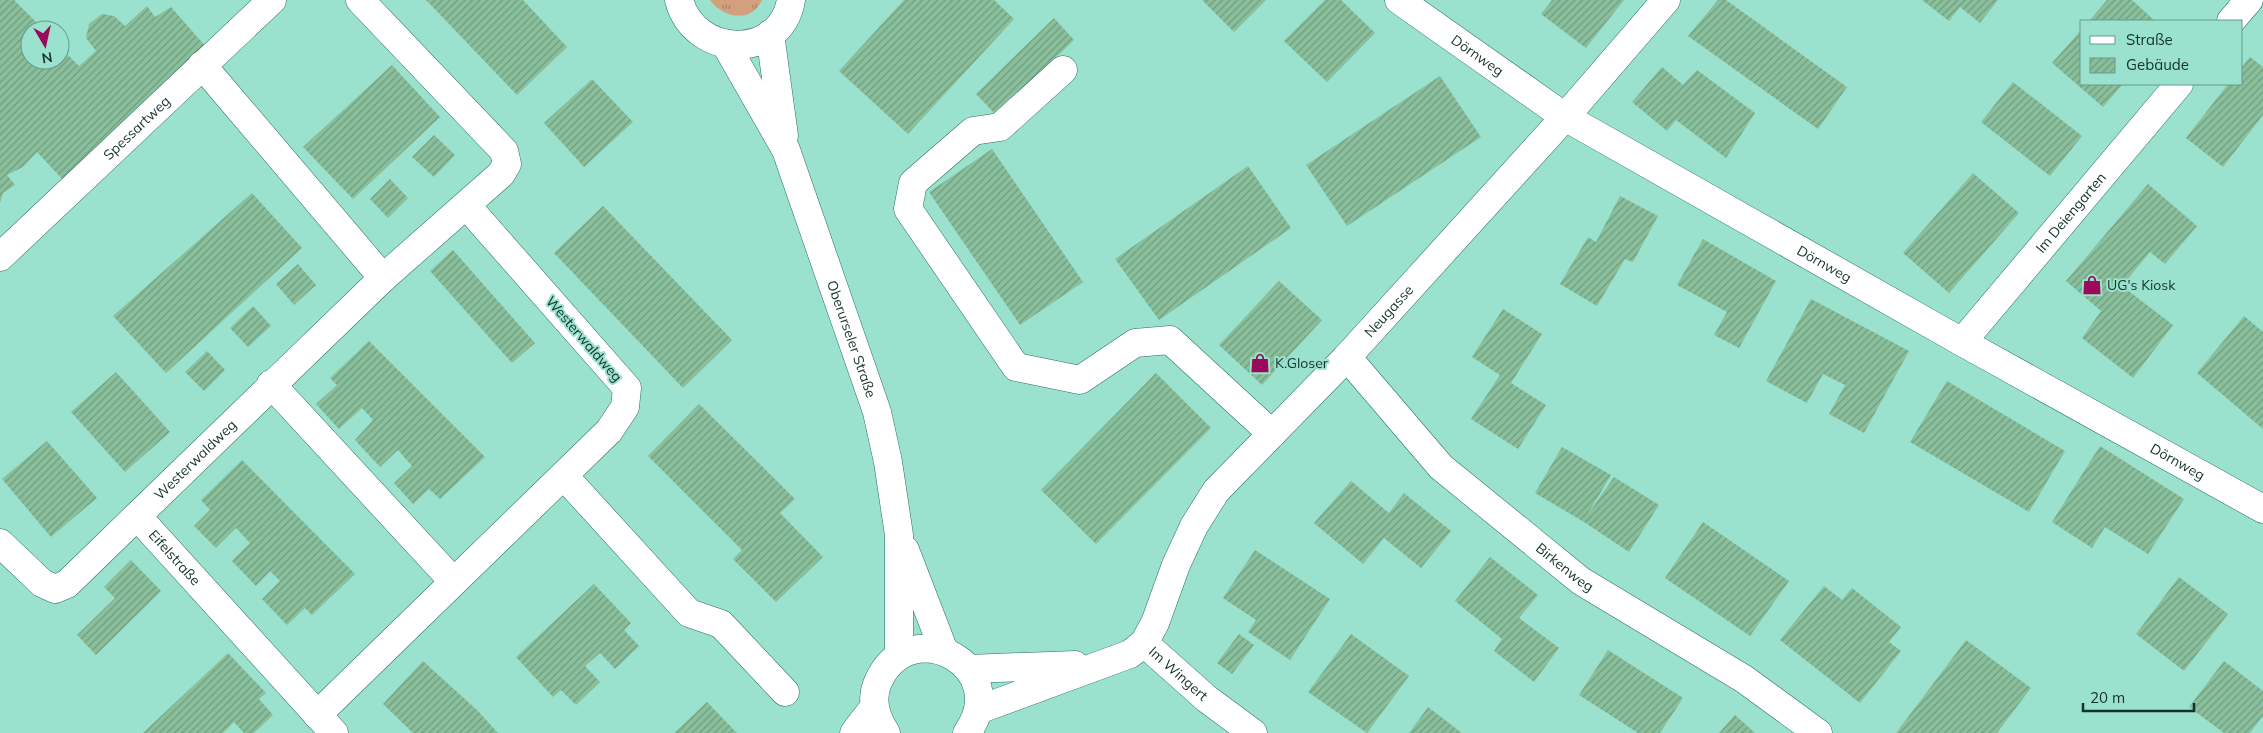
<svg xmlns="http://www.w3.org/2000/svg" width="2263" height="733" font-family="Mulish,sans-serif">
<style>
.grass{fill:url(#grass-tufts)}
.building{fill:url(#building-hatch)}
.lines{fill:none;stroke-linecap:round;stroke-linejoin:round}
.minor-casing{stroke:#297161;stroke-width:29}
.minor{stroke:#fff;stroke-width:28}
.labels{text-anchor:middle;stroke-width:4;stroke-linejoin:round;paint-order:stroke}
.street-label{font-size:14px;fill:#14312a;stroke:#9ae2ce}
.poi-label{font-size:14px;fill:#14312a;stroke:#9ae2ce;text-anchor:start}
</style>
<defs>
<pattern id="grass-tufts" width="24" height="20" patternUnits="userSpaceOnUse" patternTransform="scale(1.25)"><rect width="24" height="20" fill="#d3a07e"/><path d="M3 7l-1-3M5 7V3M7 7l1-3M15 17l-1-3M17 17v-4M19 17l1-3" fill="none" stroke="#aa8367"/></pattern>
<pattern id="building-hatch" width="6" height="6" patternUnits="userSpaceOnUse" patternTransform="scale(1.25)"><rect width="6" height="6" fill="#89bf9b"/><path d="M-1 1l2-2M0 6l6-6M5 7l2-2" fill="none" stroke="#6f9c7f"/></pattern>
</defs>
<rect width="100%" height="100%" fill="#9ae2ce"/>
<!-- grass -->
<path class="grass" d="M710 0H762C751 24 723 18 710 0Z"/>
<!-- building -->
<g class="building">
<path d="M0 0H14L44 30H30V60H60V47L79 66 96 51 86 38 89 24 102 14 114 16 125 26 147 6 155 17 171 7 207 48 65 182 37 152 23 167 7 175 15 185 3 193 0 203Z"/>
<path d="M426 0H523L567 47 517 95Z"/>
<path d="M904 0H994L1014 19 908 134 839 71Z"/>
<path d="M1202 0H1266L1234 32Z"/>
<path d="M1325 0H1341L1375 33 1327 82 1284 41Z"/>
<path d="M1552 0H1624L1586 48 1541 14Z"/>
<path d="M1718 0H1726L1847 87 1818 129 1688 36Z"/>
<path d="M1922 0H1998L1980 23 1960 7 1949 21Z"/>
<path d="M2107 0H2132L2155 21H2089Z"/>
<path d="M1054 18 1074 40 996 115 976 94Z"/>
<path d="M2082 29V84H2123L2103 107 2052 63Z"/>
<path d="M2250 57 2263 67V115L2223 167 2186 138 2228 84H2242V67Z"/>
<path d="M392 65 440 117 353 199 303 147Z"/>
<path d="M1662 67 1683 85 1697 70 1755 113 1726 158 1676 120 1667 131 1632 102Z"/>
<path d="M1440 76 1481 137 1347 226 1306 165Z"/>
<path d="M592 79 633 122 584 167 544 123Z"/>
<path d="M2013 82 2082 136 2050 176 1981 122Z"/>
<path d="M434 135 455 155 434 177 412 157Z"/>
<path d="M992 149 1083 282 1020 325 929 192Z"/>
<path d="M1248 166 1291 228 1159 320 1115 259Z"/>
<path d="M1973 173 2019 213 1949 293 1903 253Z"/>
<path d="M390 179 408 198 388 218 370 199Z"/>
<path d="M2148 184 2197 226 2165 264 2150 252 2122 286 2173 325 2133 378 2082 338 2101 311 2066 281Z"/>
<path d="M252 193 302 248 166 373 113 316Z"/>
<path d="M1620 196 1658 216 1633 262 1625 259 1597 306 1560 284 1588 237 1596 242Z"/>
<path d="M603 206 732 340 683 388 554 253Z"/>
<path d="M1703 239 1776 281 1739 348 1714 335 1727 312 1677 285Z"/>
<path d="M453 250 535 343 512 363 430 271Z"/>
<path d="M298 264 316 285 294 305 276 284Z"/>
<path d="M1279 281 1322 320 1262 385 1219 345Z"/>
<path d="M1811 299 1909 351 1864 433 1829 414 1845 385 1823 374 1807 403 1766 381Z"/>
<path d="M253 306 271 326 248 347 230 328Z"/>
<path d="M1503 309 1542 334 1511 383 1546 405 1518 449 1471 419 1500 375 1472 357Z"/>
<path d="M2244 316 2263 332V429L2197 373Z"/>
<path d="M369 341 485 457 440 499 429 489 413 504 394 483 412 466 398 450 380 467 355 440 373 420 362 408 339 429 316 404 337 385 330 378Z"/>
<path d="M207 351 225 370 204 391 185 372Z"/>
<path d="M116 372 170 432 125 472 71 412Z"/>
<path d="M1156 373 1211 428 1096 544 1041 490Z"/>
<path d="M1947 381 2065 451 2029 512 1910 442Z"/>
<path d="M699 404 795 499 780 513 823 557 776 602 733 559 742 550 648 456Z"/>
<path d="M47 441 97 498 51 537 2 479Z"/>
<path d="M2100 446 2184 499 2148 554 2105 527 2092 548 2052 522Z"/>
<path d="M1562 447 1611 475 1586 517 1614 477 1659 505 1629 552 1584 522 1535 493Z"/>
<path d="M242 460 355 574 312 615 305 608 287 625 262 599 280 581 270 571 256 586 232 561 250 543 236 528 216 548 194 526 210 510 201 500Z"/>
<path d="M1351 481 1389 513 1404 493 1451 531 1421 568 1384 538 1363 564 1314 523Z"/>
<path d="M1703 522 1789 581 1750 636 1665 578Z"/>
<path d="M1255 550 1330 599 1290 660 1248 632 1256 620 1223 598Z"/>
<path d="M1490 557 1538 595 1519 618 1559 648 1534 682 1494 651 1502 639 1455 601Z"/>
<path d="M131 560 161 591 96 655 77 635 115 598 104 587Z"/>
<path d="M2179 577 2228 614 2184 671 2136 634Z"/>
<path d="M594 584 631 623 624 630 639 646 615 669 600 653 585 666 600 682 576 705 561 690 553 697 516 657Z"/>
<path d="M1824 586 1842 600 1852 588 1901 627 1889 642 1901 651 1860 703 1780 640Z"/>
<path d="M1239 634 1254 645 1232 674 1217 663Z"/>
<path d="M1351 634 1409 676 1367 733 1308 692Z"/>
<path d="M1966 640 2031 688 1997 733H1896Z"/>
<path d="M1608 650 1683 698 1660 733H1638L1579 695Z"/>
<path d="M228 653 266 693 259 699 273 715 254 733H244L234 722 223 733H143Z"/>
<path d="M423 661 478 711 498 733H413L383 704Z"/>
<path d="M2224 661 2263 691V716L2250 733H2224L2189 707Z"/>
<path d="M707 702 737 733H674L688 720Z"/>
<path d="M1428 707 1462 733H1409Z"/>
<path d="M1735 715 1755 733H1719Z"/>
</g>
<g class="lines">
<defs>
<g id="minor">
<path d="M679 0C694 58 781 61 791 0"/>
<path id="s1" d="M1399 0 1565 117 1962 342 2263 509"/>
<path d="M2231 21 2249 0"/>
<path d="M770 34 784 136"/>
<path id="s2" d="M726 45 786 150 877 412 888 462 899 535V656"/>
<path d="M202 65 383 278"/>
<path d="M1063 70 1000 127 973 131 913 183 908 209 1016 367 1080 380 1135 343 1170 340 1272 434"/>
<path id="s3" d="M0 257 272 0"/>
<path id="s4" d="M1962 342 2179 84"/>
<path id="s5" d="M1347 357 1441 467 1581 581 1744 679 1818 733"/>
<path d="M271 384 453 581"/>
<path d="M564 476 689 613 721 624 785 692"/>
<path id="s6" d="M137 516 383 278 501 174 507 164 504 151 360 0"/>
<path id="s7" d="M0 543 42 583 55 589 67 584 137 516 334 733"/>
<path d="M905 550 944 651"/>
<path id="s8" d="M1144 643 1207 699 1253 733"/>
<path d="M968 669 1075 665"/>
<path id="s9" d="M978 710 1130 654 1144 643 1155 623 1176 565 1194 526 1216 491 1347 357 1565 117 1666 0"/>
<path d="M317 715 609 431 625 407 627 388 467 206"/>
<path d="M854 733 874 707"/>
<path d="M886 733C876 718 870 700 878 682 910 610 1014 667 967 733"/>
</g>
</defs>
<!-- minor casing -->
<use href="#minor" class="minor-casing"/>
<!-- minor -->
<use href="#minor" class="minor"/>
</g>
<!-- icons -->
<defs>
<symbol id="shop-bare" viewBox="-9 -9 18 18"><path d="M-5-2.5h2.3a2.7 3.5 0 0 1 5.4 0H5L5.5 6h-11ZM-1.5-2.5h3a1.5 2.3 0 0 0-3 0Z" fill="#9a095a" stroke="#9ae2ce" stroke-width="2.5" paint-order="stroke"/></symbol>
</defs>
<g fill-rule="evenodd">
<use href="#shop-bare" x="2078" y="271" width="28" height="28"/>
<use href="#shop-bare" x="1246" y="349" width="28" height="28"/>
</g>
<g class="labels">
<!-- street labels -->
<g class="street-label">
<text dy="5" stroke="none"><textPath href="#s1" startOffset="96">Dörnweg</textPath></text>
<text dy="5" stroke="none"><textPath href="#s3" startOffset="188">Spessartweg</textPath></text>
<text dy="5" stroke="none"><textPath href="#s4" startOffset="169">Im Deiengarten</textPath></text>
<text dy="5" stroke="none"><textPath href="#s1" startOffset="501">Dörnweg</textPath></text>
<text dy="5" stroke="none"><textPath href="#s9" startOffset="598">Neugasse</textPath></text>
<text transform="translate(584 339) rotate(49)" y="5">Westerwaldweg</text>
<text dy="5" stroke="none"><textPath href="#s2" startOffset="321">Oberurseler Straße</textPath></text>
<text dy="5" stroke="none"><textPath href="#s6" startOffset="81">Westerwaldweg</textPath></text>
<text dy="5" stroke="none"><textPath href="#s1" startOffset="906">Dörnweg</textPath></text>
<text dy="5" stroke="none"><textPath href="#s7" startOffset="239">Eifelstraße</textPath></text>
<text dy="5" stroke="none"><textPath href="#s5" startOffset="304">Birkenweg</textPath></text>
<text dy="5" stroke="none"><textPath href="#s8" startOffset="46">Im Wingert</textPath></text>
</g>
<!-- poi labels -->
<g class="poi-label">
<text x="2107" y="290">UG's Kiosk</text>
<text x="1275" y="368">K.Gloser</text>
</g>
</g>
<!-- legend -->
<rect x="2080" y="20" width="162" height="65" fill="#9ae2ce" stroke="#649b8c"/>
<rect x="2090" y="36" width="25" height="8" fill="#ffffff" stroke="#649b8c"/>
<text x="2126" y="45" font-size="15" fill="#14312a">Straße</text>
<rect x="2090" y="58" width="25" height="15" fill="url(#building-hatch)" stroke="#649b8c"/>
<text x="2126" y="70" font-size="15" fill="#14312a">Gebäude</text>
<!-- north arrow -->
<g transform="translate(45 45) rotate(171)"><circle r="24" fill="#9ae2ce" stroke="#649b8c"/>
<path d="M0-4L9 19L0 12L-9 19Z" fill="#9a095a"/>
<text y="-8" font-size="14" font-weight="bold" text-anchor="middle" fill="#14312a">N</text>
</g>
<!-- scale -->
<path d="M2083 703v8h111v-8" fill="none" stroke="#14312a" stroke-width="2.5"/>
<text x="2090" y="703" font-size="15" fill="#14312a" stroke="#9ae2ce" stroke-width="4" paint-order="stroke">20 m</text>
</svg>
